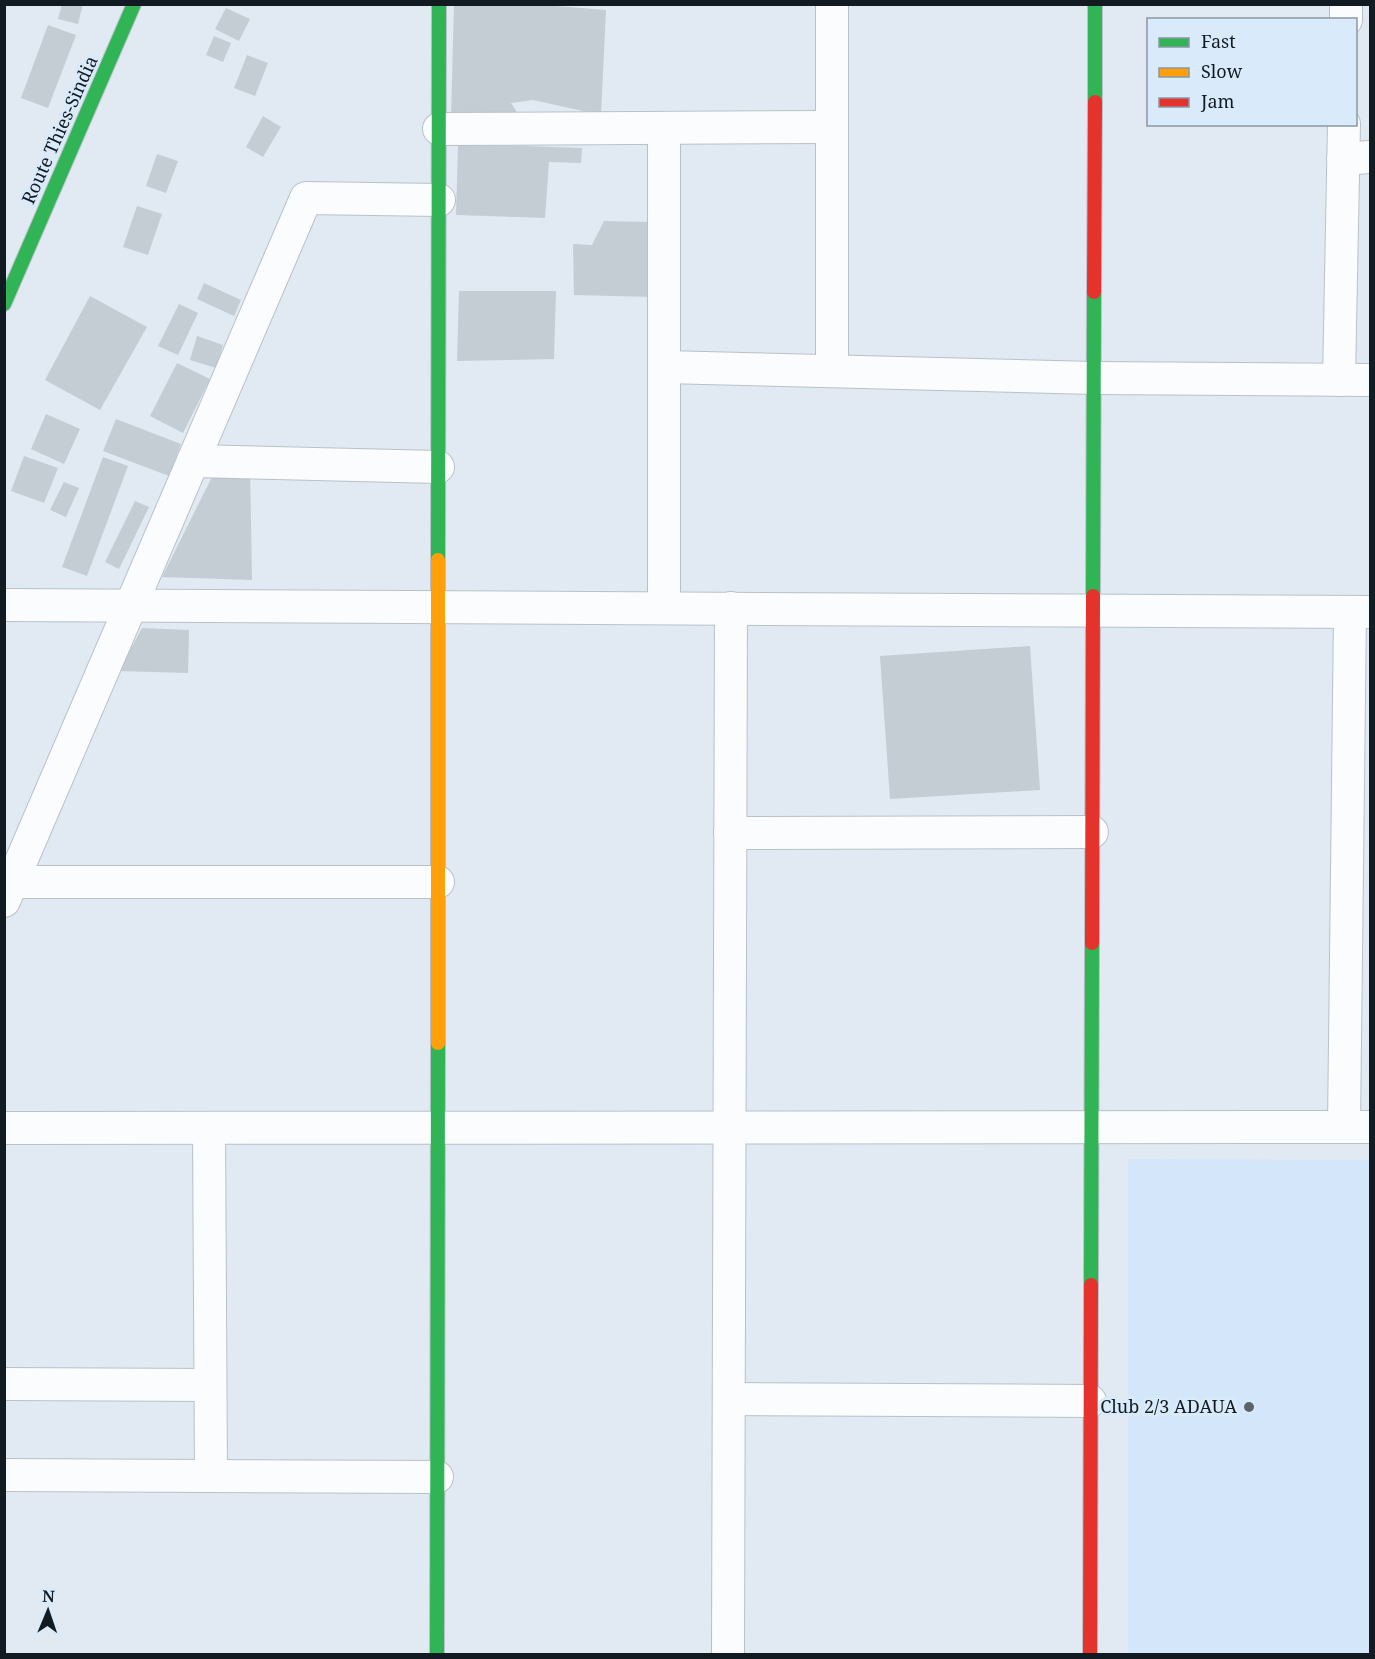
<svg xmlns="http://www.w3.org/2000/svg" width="1375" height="1659" font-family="'Noto Serif',serif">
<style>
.built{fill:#d4e7fa}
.building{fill:#c4ccd4}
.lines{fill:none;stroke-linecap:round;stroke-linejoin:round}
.street-casing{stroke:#b9c1c8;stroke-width:34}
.fast-casing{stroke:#b9c1c8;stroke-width:16}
.slow-casing{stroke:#b9c1c8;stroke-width:16}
.jam-casing{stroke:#b9c1c8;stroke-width:16}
.street{stroke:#fafcfd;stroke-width:32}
.fast{stroke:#30b455;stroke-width:14}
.slow{stroke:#ff9f0a;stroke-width:14}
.jam{stroke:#e5322d;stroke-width:14}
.poi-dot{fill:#5b636b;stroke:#d9eafb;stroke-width:2}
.labels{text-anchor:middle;stroke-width:6;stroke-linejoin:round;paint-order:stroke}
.street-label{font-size:18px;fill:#131b22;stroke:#d9eafb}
.poi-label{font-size:18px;fill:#131b22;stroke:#d9eafb;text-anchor:end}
</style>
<rect width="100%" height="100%" fill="#e1eaf3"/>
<!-- built -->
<path class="built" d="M1128 1159 1370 1160V1654H1128Z"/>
<!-- building -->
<g class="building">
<path d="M62 4H83L78 24 58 19Z"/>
<path d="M454 4H531L606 10 601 115 533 100 511 103 522 120 451 117Z"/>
<path d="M226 8 250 19 239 41 215 29Z"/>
<path d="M48 25 76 35 48 108 21 98Z"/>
<path d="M214 36 231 43 223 62 206 55Z"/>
<path d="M247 55 268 63 255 96 234 88Z"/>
<path d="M263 116 281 127 263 157 246 147Z"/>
<path d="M458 144 582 148 581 163 549 162 545 218 456 215Z"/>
<path d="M157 154 178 161 166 193 146 186Z"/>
<path d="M137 206 162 214 148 255 123 247Z"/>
<path d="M604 221 654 222 653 297 574 295 573 244 592 245Z"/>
<path d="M204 283 241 300 234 316 197 299Z"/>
<path d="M459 291H556L554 359 457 361Z"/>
<path d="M90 296 147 327 100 410 45 380Z"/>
<path d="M179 304 198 313 178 355 158 346Z"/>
<path d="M197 336 223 345 216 368 190 360Z"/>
<path d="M177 363 210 379 183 433 150 416Z"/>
<path d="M46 414 80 429 64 464 31 449Z"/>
<path d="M116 419 181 444 169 476 103 451Z"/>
<path d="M24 456 58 468 44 503 11 491Z"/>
<path d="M103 457 128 466 87 576 62 567Z"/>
<path d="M250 466 252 580 162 577 217 467Z"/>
<path d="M64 482 79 488 66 517 50 510Z"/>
<path d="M135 501 149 507 119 569 105 562Z"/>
<path d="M142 628 189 630 188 673 119 671Z"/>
<path d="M1030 646 1040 790 890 799 880 656Z"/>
</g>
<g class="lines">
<defs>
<g id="street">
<path d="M1346 20V4"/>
<path d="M439 129 832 127"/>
<path d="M1343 159 1370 157"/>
<path d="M664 367 1094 378 1370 380"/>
<path d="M832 371V4"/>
<path d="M1339 380 1344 124"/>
<path d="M193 461 438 467"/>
<path d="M4 605 1370 612"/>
<path d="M664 608V128"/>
<path d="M730 833 1092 832"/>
<path d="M13 882H438"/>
<path d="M4 901 306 198 439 200"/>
<path d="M1344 1127 1350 612"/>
<path d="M4 1128 1370 1127"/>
<path d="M209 1128 211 1476"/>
<path d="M4 1384 210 1385"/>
<path d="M729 1399 1090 1401"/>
<path d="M4 1475 437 1477"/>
<path d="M728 1654 731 608"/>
</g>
<g id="fast">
<path d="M1095 102V4"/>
<path d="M4 304 134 4"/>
<path d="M438 560 439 4"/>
<path d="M1093 596 1094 292"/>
<path d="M1091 1285 1092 943"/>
<path d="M437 1654 438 1043"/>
</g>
<path id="slow" d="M438 1043V560"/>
<g id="jam">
<path d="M1094 292 1095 102"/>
<path d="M1092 943 1093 596"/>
<path d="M1090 1654 1091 1285"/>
</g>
</defs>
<!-- street casing -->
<use href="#street" class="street-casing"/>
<!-- fast casing -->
<use href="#fast" class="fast-casing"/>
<!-- slow casing -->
<use href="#slow" class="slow-casing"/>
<!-- jam casing -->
<use href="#jam" class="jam-casing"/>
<!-- street -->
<use href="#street" class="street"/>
<!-- fast -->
<use href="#fast" class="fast"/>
<!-- slow -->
<use href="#slow" class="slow"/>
<!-- jam -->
<use href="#jam" class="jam"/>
</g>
<!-- markers -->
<circle class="poi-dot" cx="1249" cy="1407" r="6"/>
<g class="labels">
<!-- street labels -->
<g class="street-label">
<text transform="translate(60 130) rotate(-66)" y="6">Route Thies-Sindia</text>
</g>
<!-- poi labels -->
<g class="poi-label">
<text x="1237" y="1413">Club 2/3 ADAUA</text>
</g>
</g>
<!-- border -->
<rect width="1375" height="1659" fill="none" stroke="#131b22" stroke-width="12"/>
<!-- legend -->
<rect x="1147" y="18" width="210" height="108" fill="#d9eafb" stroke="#8a97a4" stroke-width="1.5"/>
<rect x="1159" y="38" width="30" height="9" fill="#30b455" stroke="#8a97a4" stroke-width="1.5"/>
<text x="1201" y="48" font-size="18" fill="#131b22">Fast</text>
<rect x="1159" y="68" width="30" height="9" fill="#ff9f0a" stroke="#8a97a4" stroke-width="1.5"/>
<text x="1201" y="78" font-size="18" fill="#131b22">Slow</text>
<rect x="1159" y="98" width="30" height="9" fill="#e5322d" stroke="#8a97a4" stroke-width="1.5"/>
<text x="1201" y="108" font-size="18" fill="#131b22">Jam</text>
<!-- north arrow -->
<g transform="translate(48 1611) rotate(2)" stroke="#d9eafb" stroke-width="4.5" paint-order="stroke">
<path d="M0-4.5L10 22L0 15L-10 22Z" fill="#131b22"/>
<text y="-9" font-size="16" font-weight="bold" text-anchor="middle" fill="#131b22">N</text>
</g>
</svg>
